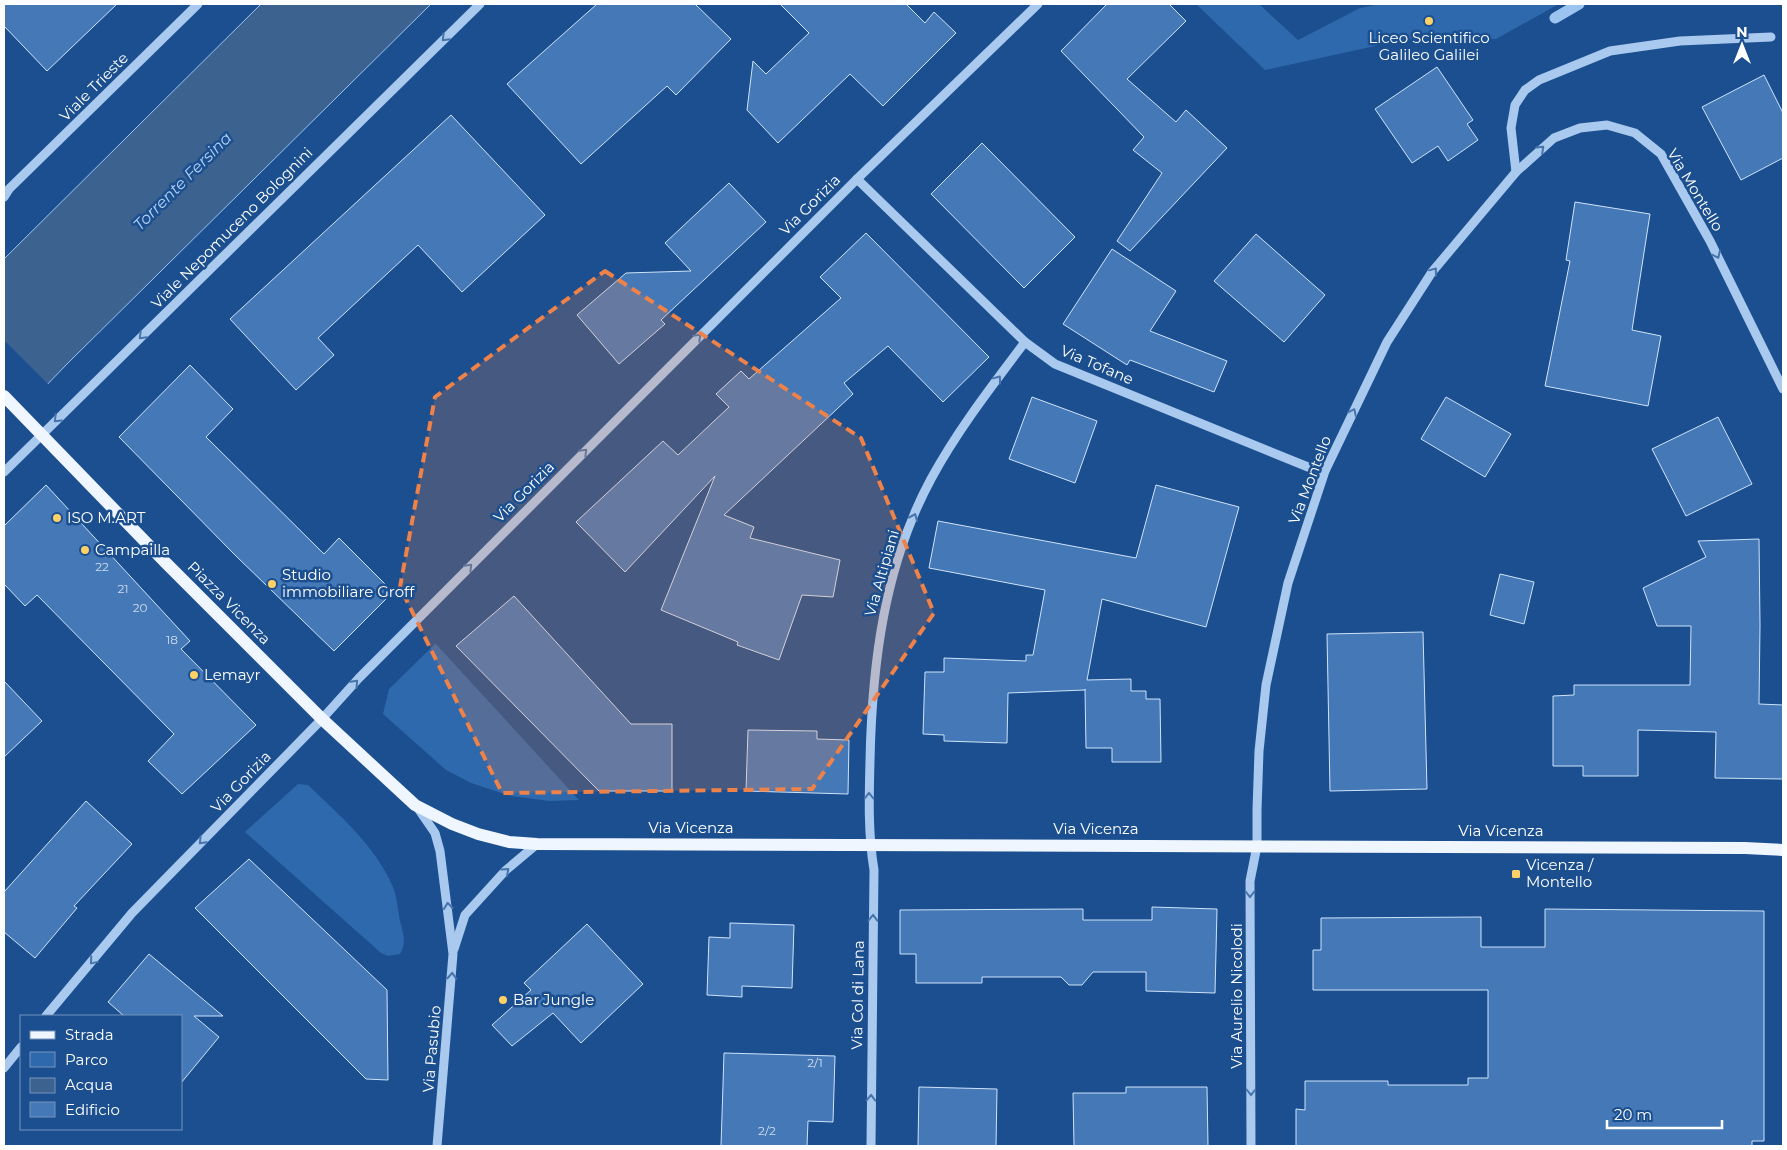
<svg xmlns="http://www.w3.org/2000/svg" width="1787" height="1150" font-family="Montserrat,sans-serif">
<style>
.green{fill:#2e69ad}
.water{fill:#3c6290;stroke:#9cc4f0}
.pier{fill:#1b4f8f}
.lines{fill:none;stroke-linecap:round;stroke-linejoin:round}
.stream{stroke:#9cc4f0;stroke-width:11}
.building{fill:#4478b7;stroke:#cfe3fa}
.minor{stroke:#a9c9ee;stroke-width:9}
.major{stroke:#f0f6ff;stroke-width:12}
.oneway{stroke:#4674ac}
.marked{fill:#ee8249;fill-opacity:0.2;stroke:#ee8249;stroke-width:4;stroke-dasharray:10 6;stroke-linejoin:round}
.poi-dot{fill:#ffd166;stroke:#1b4f8f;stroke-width:2}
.labels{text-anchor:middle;stroke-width:5;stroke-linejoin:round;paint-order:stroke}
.number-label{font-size:12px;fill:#d0dded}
.poi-label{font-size:15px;fill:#fff;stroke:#1b4f8f;text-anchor:start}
.street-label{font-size:15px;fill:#fff;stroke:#1b4f8f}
.water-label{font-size:16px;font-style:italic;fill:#b5d3f5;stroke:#1b4f8f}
</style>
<rect width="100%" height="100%" fill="#1b4f8f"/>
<!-- green -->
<g class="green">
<path d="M1196 4H1259L1298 40 1360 8 1381 4H1559L1496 39H1407L1265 70Z"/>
<path d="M436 643V644L579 800 549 801 511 796 471 783 446 770 383 714 389 689Z"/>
<path d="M298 784 308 785C340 816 375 845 393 887 397 897 398 910 400 921 403 932 407 943 400 954L388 956 381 953 245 832Z"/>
</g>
<!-- water -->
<path class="water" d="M261 4H431L69 362 4 429V259Z"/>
<!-- pier -->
<path class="pier" d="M4 340 50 386 4 432Z"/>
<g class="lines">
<!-- stream -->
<path class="stream" d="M1555 18 1579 4"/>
</g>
<!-- building -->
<g class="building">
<path d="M4 4H117L47 71 4 26Z"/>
<path d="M597 4H695L731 39 676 95 667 86 581 164 507 84Z"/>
<path d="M780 4H906L925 23 934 12 956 33 883 106 850 74 778 143 747 110 753 61 766 74 809 33Z"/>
<path d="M1107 4H1169L1186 21 1127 79 1176 122 1186 110 1227 148 1130 251 1117 241 1162 173 1133 150 1144 137 1061 51Z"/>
<path d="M1437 67 1473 120 1467 124 1478 140 1448 161 1438 146 1412 163 1375 109Z"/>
<path d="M1764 75 1783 113V158L1741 180 1702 107Z"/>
<path d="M451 115 545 215 462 292 418 245 318 338 334 355 296 390 230 319Z"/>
<path d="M982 143 1075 237 1024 288 931 194Z"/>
<path d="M729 183 766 222 661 320 665 324 619 364 577 315 626 273 691 271 665 243Z"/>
<path d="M1575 202 1650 214 1632 330 1661 336 1648 406 1545 386 1570 261 1566 260Z"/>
<path d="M866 233 989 357 943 402 888 346 844 383 853 394 724 515 754 527 750 538 840 560 833 597 802 595 779 660 737 645 738 642 661 610 715 476 625 572 576 522 663 441 678 455 729 407 716 394 741 371 749 379 841 298 820 277Z"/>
<path d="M1256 234 1325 295 1284 342 1214 281Z"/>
<path d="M1112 249 1176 291 1150 331 1227 361 1214 392 1130 360 1127 365 1063 324Z"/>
<path d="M190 365 233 409 206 437 324 554 339 538 393 592 334 651 235 555 119 437Z"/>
<path d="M1032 397 1097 421 1075 483 1009 459Z"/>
<path d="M1446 397 1511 434 1485 477 1421 439Z"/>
<path d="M1718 417 1752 484 1686 516 1652 449Z"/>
<path d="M46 485 190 641 181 649 256 725 182 794 148 761 174 734 37 595 25 606 4 584V526Z"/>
<path d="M1156 485 1239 507 1206 627 1102 599 1087 680 1131 679V691H1146V699H1160L1161 762H1112V748H1086L1085 689V690L1008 693 1007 743 944 741V735L923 734 925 672H944V658L1026 661V655H1033L1045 590 929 568 938 521 1136 558Z"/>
<path d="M1759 539 1760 625 1759 704 1783 705V779L1715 778 1716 732 1638 730V776H1583V766H1553V696L1574 695V685H1690L1691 626H1657L1643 588 1706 557 1698 541Z"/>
<path d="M1500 574 1534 582 1524 624 1490 615Z"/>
<path d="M514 596 631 724H672V791H599L456 646Z"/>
<path d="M1423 632 1427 789 1330 791 1327 634Z"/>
<path d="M4 681 42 721 4 757Z"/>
<path d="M748 730 817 731V739L849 740 848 794 746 791Z"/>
<path d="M86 801 132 844 74 906 77 908 35 958 4 932V892Z"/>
<path d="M249 859 387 990 388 1080 366 1079 195 908Z"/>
<path d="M1152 907 1217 909 1215 993 1146 991V972H1093L1082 985H1069L1061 977H982V983H916V954H900V910L1083 909V920H1152Z"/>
<path d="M1545 909 1764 911V1141H1752V1146H1296V1109L1305 1110V1081H1388V1085H1468V1078H1488V990H1313V950H1321V918L1481 917V947H1545Z"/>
<path d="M730 923 794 925 792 988 742 986V997L707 995 709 937 730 938Z"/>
<path d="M587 924 643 984 581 1043 553 1013 512 1046 492 1025 531 990 524 983Z"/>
<path d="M149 954 223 1016H194L219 1037 181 1083V1016H124L108 1002Z"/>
<path d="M724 1053 835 1056 833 1122 808 1121 807 1146H721Z"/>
<path d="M919 1087 997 1089 996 1146H918Z"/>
<path d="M1126 1087H1207L1208 1146H1074L1073 1093H1126Z"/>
</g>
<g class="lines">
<!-- minor -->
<g class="minor">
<path d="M1516 172 1511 128 1515 105 1525 90 1539 80 1610 51 1680 41 1771 37"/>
<path d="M857 179 1025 342 1055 364 1308 467 1325 471"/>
<path d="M4 197 9 189 198 4"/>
<path d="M4 472 480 4"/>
<path d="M417 807 435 833 440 851 453 954 437 1146"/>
<path d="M454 949 465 915 505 871 537 844"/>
<path d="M46 1016 132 913 322 719 359 678 857 179 1038 4"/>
<path d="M4 1068 21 1047"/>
<path d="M871 1146 874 870C868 834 869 798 870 761 872 664 884 566 931 479 957 431 991 387 1025 342"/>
<path d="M1251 1146 1250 881 1257 846V810L1259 751 1266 685 1288 583 1325 471 1387 342 1432 272 1516 172 1554 138 1580 128 1607 125 1635 133 1661 154 1710 241 1783 389"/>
</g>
<!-- major -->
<path class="major" d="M4 396 165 562 322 719 415 805 452 824 478 834 509 842 537 844 1745 848 1783 850"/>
</g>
<!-- one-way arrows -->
<defs><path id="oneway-chevron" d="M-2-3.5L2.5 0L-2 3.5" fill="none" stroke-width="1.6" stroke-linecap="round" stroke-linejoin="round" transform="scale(1.25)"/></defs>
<g class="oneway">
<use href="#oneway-chevron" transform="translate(445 38) rotate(135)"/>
<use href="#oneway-chevron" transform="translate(1541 149) rotate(-43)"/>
<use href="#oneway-chevron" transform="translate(1717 255) rotate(64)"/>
<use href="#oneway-chevron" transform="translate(1434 271) rotate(-53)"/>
<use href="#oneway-chevron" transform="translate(142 336) rotate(135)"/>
<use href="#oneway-chevron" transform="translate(698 337) rotate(-45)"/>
<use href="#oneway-chevron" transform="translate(998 379) rotate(-53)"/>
<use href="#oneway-chevron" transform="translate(1353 412) rotate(-64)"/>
<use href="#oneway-chevron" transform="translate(57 419) rotate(136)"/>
<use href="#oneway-chevron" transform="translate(584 452) rotate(-45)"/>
<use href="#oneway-chevron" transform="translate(914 517) rotate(-66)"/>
<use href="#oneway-chevron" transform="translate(469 567) rotate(-45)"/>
<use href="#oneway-chevron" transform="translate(355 683) rotate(-47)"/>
<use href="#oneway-chevron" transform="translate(869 796) rotate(-90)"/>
<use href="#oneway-chevron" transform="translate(202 841) rotate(134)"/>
<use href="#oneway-chevron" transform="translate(506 871) rotate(-42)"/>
<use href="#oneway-chevron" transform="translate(1250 894) rotate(90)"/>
<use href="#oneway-chevron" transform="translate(448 906) rotate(-96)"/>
<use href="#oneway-chevron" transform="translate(873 918) rotate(-89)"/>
<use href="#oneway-chevron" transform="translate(93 961) rotate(130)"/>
<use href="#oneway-chevron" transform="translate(452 976) rotate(-87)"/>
<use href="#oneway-chevron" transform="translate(1251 1092) rotate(90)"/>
<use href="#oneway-chevron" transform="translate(871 1098) rotate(-89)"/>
</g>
<!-- marked area -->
<path class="marked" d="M605 271 861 438 934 613 812 789 502 793 400 587 435 397Z"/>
<!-- markers -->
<g class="poi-dot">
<circle cx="1429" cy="21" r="5"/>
<circle cx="57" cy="518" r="5"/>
<circle cx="85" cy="550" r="5"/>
<circle cx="272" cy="584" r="5"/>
<circle cx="194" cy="675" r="5"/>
<rect x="1511" y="869" width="10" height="10" rx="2.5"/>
<circle cx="503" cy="1000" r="5"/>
</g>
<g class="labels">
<!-- number labels -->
<g class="number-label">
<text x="102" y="571">22</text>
<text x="123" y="593">21</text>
<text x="140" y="612">20</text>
<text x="172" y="644">18</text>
<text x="815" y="1067">2/1</text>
<text x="767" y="1135">2/2</text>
</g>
<!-- poi labels -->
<g class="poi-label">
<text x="1429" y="43" text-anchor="middle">Liceo Scientifico<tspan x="1429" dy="17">Galileo Galilei</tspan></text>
<text x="67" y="523">ISO M.ART</text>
<text x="95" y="555">Campailla</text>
<text x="282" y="580">Studio<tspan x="282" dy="17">immobiliare Groff</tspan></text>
<text x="204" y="680">Lemayr</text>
<text x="1526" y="870">Vicenza /<tspan x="1526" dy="17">Montello</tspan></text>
<text x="513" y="1005">Bar Jungle</text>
</g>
<!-- street labels -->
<g class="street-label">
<text transform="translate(94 87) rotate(-45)" y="5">Viale Trieste</text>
<text transform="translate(1695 190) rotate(59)" y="5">Via Montello</text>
<text transform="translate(810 205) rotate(-45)" y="5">Via Gorizia</text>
<text transform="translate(232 228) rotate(-45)" y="5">Viale Nepomuceno Bolognini</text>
<text transform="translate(1097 365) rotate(23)" y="5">Via Tofane</text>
<text transform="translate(1310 480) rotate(-69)" y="5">Via Montello</text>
<text transform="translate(524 492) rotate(-45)" y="5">Via Gorizia</text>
<text transform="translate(882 573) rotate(-74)" y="5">Via Altipiani</text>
<text transform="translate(229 603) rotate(45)" y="5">Piazza Vicenza</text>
<text transform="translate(241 782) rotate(-46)" y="5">Via Gorizia</text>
<text x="691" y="833">Via Vicenza</text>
<text x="1096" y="834">Via Vicenza</text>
<text x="1501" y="836">Via Vicenza</text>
<text transform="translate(858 995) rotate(-89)" y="5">Via Col di Lana</text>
<text transform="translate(1237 996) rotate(-90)" y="5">Via Aurelio Nicolodi</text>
<text transform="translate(432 1049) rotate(-85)" y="5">Via Pasubio</text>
</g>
<!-- water labels -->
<g class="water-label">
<text transform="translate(182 181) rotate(-45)" y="6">Torrente Fersina</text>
</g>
</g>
<!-- border -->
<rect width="1787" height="1150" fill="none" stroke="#ffffff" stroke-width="10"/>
<!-- legend -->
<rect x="20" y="1015" width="162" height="115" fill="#1b4f8f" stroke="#7695bc"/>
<rect x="30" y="1031" width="25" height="8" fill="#f0f6ff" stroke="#7695bc"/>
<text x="65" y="1040" font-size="15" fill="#ffffff">Strada</text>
<rect x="30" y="1052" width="25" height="15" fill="#2e69ad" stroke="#7695bc"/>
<text x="65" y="1065" font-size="15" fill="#ffffff">Parco</text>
<rect x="30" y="1078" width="25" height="15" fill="#3c6290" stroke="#7695bc"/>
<text x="65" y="1090" font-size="15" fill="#ffffff">Acqua</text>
<rect x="30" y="1102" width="25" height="15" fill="#4478b7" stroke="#7695bc"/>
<text x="65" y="1115" font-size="15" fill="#ffffff">Edificio</text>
<!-- north arrow -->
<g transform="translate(1742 45)" stroke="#1b4f8f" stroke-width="4" paint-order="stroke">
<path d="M0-4L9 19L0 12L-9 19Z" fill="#ffffff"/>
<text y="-8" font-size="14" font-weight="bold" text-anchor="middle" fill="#ffffff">N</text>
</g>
<!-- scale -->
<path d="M1607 1120v8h115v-8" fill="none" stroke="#ffffff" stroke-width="2.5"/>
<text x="1614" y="1120" font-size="15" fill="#ffffff" stroke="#1b4f8f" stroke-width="4" paint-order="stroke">20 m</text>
</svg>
